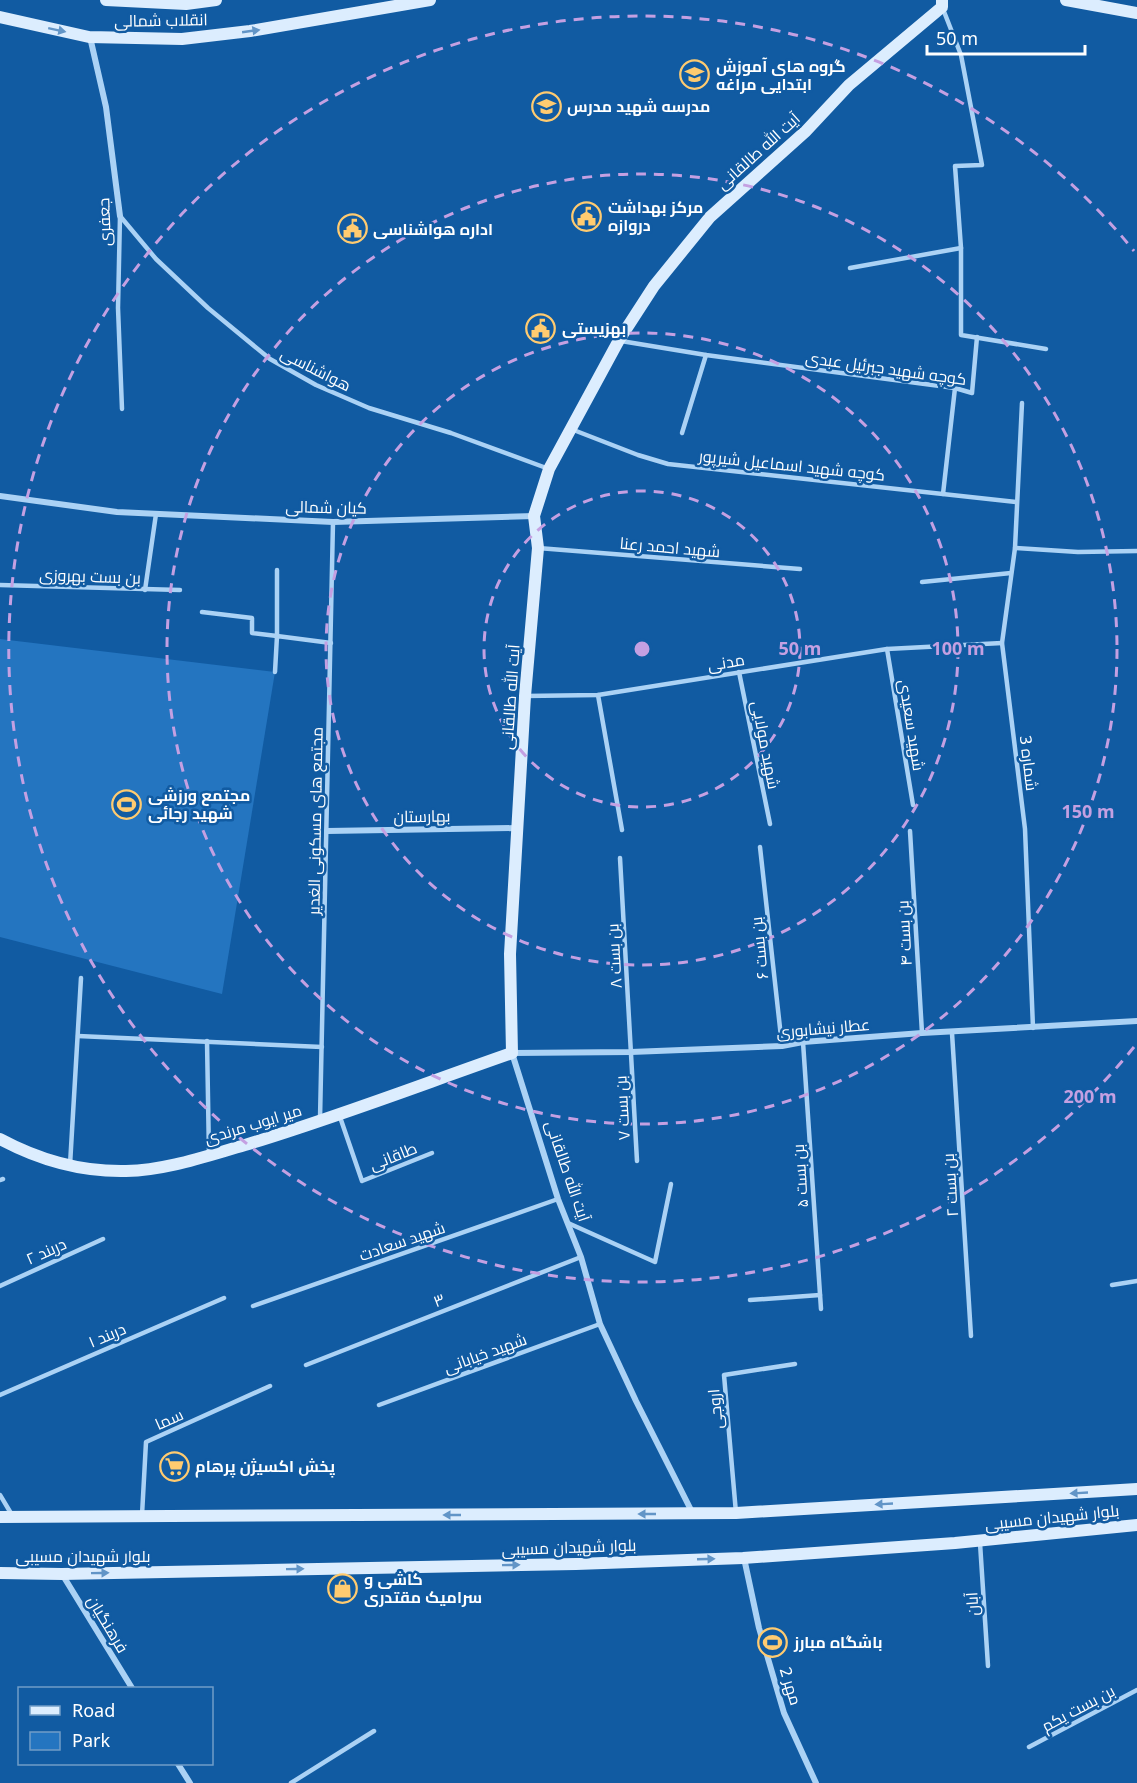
<svg xmlns="http://www.w3.org/2000/svg" width="1137" height="1783" font-family="'Noto Sans',Cairo,sans-serif">
<style>
.green{fill:#2475c0}
.lines{fill:none;stroke-linecap:round;stroke-linejoin:round}
.lane{stroke:#abd2f5;stroke-width:4.5}
.street{stroke:#abd2f5;stroke-width:6}
.secondary{stroke:#dcedfe;stroke-width:12}
.oneway{fill:#6295c7}
.ring{fill:none;stroke:#c4a0e2;stroke-width:3;stroke-dasharray:10 8}
.labels{text-anchor:middle;stroke-width:5;stroke-linejoin:round;paint-order:stroke}
.street-label{font-size:16px;fill:#fff;stroke:#115ba2}
.poi-label{font-size:16px;font-weight:bold;fill:#fff;stroke:#115ba2;text-anchor:start}
.centre{fill:#c4a0e2;stroke:#115ba2;stroke-width:3}
.ring-label{font-size:18px;text-anchor:middle;font-weight:bold;fill:#c4a0e2;stroke:#115ba2;stroke-width:5;stroke-linejoin:round;paint-order:stroke}
</style>
<rect width="100%" height="100%" fill="#115ba2"/>
<!-- green -->
<path class="green" d="M0 639 275 672 222 994 0 937Z"/>
<g class="lines">
<!-- lane -->
<g class="lane">
<path d="M943 9 961 55 982 165 955 166 961 248V335L1046 349"/>
<path d="M120 216 156 259 208 308 270 359 316 385 369 408 451 433 549 469"/>
<path d="M120 216 118 308 122 409"/>
<path d="M850 268 961 248"/>
<path d="M621 341 706 355 955 388 972 393 977 337"/>
<path d="M1022 403 1015 548 1002 643 1025 829 1033 1028"/>
<path d="M571 429 638 455 668 464 1016 502"/>
<path d="M682 433 706 355"/>
<path d="M943 494 955 388"/>
<path d="M538 548 800 569"/>
<path d="M1015 548 1078 552 1137 551"/>
<path d="M922 582 1011 573"/>
<path d="M0 585 180 590"/>
<path d="M145 590 156 514"/>
<path d="M202 612 252 618V633L277 636V570"/>
<path d="M887 649 913 805"/>
<path d="M275 672 277 636 331 643"/>
<path d="M739 672 770 824"/>
<path d="M598 695 622 830"/>
<path d="M525 696 598 695 887 649 1002 643"/>
<path d="M910 831 922 1033"/>
<path d="M760 847 782 1046"/>
<path d="M620 858 637 1161"/>
<path d="M952 1033 971 1336"/>
<path d="M78 1036 322 1047"/>
<path d="M207 1041 209 1155"/>
<path d="M803 1042 821 1309"/>
<path d="M340 1117 362 1181 432 1153"/>
<path d="M320 1119 333 522"/>
<path d="M70 1165 81 978"/>
<path d="M0 1180 3 1179"/>
<path d="M568 1223 655 1262 671 1184"/>
<path d="M1112 1285 1137 1281"/>
<path d="M0 1286 103 1239"/>
<path d="M750 1300 820 1295"/>
<path d="M253 1306 558 1199"/>
<path d="M306 1365 581 1257"/>
<path d="M0 1395 224 1298"/>
<path d="M379 1405 600 1324"/>
<path d="M0 1495 12 1515"/>
<path d="M736 1513 724 1375 795 1364"/>
<path d="M142 1515 146 1442 270 1386"/>
<path d="M980 1543 988 1666"/>
<path d="M1029 1747 1137 1690"/>
<path d="M291 1783 374 1731"/>
</g>
<!-- street -->
<g class="street">
<path d="M90 37 106 107 120 216"/>
<path d="M0 496 117 512 333 522 534 516"/>
<path d="M327 831 517 828"/>
<path d="M692 1512 636 1401 600 1324 581 1257 558 1199 512 1053 631 1052 782 1046 803 1042 922 1033 1137 1021"/>
<path d="M744 1558 759 1628 784 1713 816 1783"/>
<path d="M62 1574 132 1688"/>
<path d="M178 1764 190 1783"/>
</g>
<!-- secondary -->
<g class="secondary">
<path d="M106 0 186 4 216 0"/>
<path d="M1066 0 1137 13"/>
<path d="M0 17 89 37 182 39 250 31 430 0"/>
<path d="M0 1139C39 1160 82 1172 126 1171 167 1170 206 1156 245 1145 335 1118 423 1084 512 1053L510 954 525 696 538 548 534 516 549 469 619 340 654 286 710 217 806 131 849 85 942 7V0"/>
<path d="M0 1517 736 1513 1137 1489"/>
<path d="M0 1573 62 1574 576 1564 743 1558 955 1543 1137 1525"/>
</g>
</g>
<!-- one-way arrows -->
<defs><path id="oneway-solid" d="M-6-.8H1V-3.2L6.5 0L1 3.2V.8H-6Z" transform="scale(1.5)"/></defs>
<g class="oneway">
<use href="#oneway-solid" transform="translate(57 30) rotate(12)"/>
<use href="#oneway-solid" transform="translate(251 31) rotate(-8)"/>
<use href="#oneway-solid" transform="translate(1079 1493) rotate(177)"/>
<use href="#oneway-solid" transform="translate(884 1504) rotate(177)"/>
<use href="#oneway-solid" transform="translate(647 1514) rotate(180)"/>
<use href="#oneway-solid" transform="translate(452 1515) rotate(180)"/>
<use href="#oneway-solid" transform="translate(706 1559) rotate(-2)"/>
<use href="#oneway-solid" transform="translate(511 1565) rotate(-1)"/>
<use href="#oneway-solid" transform="translate(295 1569) rotate(-1)"/>
<use href="#oneway-solid" transform="translate(100 1573) rotate(-1)"/>
</g>
<!-- distance rings -->
<g class="ring">
<circle cx="642" cy="649" r="158"/>
<circle cx="642" cy="649" r="316"/>
<circle cx="642" cy="649" r="475"/>
<path d="M1134 1047A633 633 0 1 1 1134 251"/>
</g>
<!-- icons -->
<defs>
<symbol id="school-ring" viewBox="-11 -11 22 22"><circle r="9.5" fill="#115ba2" stroke="#ffcb70" stroke-width="1.5"/><path d="M0-5L7-2L0 1L-7-2ZM-4 1L0 2.5L4 1V4Q0 6-4 4Z" fill="#ffcb70"/></symbol>
<symbol id="civic-ring" viewBox="-11 -11 22 22"><circle r="9.5" fill="#115ba2" stroke="#ffcb70" stroke-width="1.5"/><path d="M-.6-6.5H3V-4.5H.6V-3L4-1V1h2V6H-6V1h2V-1L-.6-3ZM-1.2 2.5V6h2.4V2.5Z" fill="#ffcb70"/></symbol>
<symbol id="stadium-ring" viewBox="-11 -11 22 22"><circle r="9.5" fill="#115ba2" stroke="#ffcb70" stroke-width="1.5"/><path d="M0-5a6.5 5 0 1 0 0 10a6.5 5 0 1 0 0-10ZM-3.5-1.8h7v3.6h-7Z" fill="#ffcb70"/></symbol>
<symbol id="supermarket-ring" viewBox="-11 -11 22 22"><circle r="9.5" fill="#115ba2" stroke="#ffcb70" stroke-width="1.5"/><path d="M-6-5.5h2.5l.6 2H6L4.5 2H-2.5L-4.4-4H-6ZM-1.5 3.2a1.3 1.3 0 1 0 .1 0ZM3 3.2a1.3 1.3 0 1 0 .1 0Z" fill="#ffcb70"/></symbol>
<symbol id="shop-ring" viewBox="-11 -11 22 22"><circle r="9.5" fill="#115ba2" stroke="#ffcb70" stroke-width="1.5"/><path d="M-5-2.5h2.3a2.7 3.5 0 0 1 5.4 0H5L5.5 6h-11ZM-1.5-2.5h3a1.5 2.3 0 0 0-3 0Z" fill="#ffcb70"/></symbol>
</defs>
<g fill-rule="evenodd">
<use href="#school-ring" x="678" y="58" width="33" height="33"/>
<use href="#school-ring" x="530" y="90" width="33" height="33"/>
<use href="#civic-ring" x="570" y="200" width="33" height="33"/>
<use href="#civic-ring" x="336" y="212" width="33" height="33"/>
<use href="#civic-ring" x="524" y="312" width="33" height="33"/>
<use href="#stadium-ring" x="110" y="788" width="33" height="33"/>
<use href="#supermarket-ring" x="158" y="1450" width="33" height="33"/>
<use href="#shop-ring" x="326" y="1572" width="33" height="33"/>
<use href="#stadium-ring" x="756" y="1626" width="33" height="33"/>
</g>
<g class="labels">
<!-- street labels -->
<g class="street-label">
<text transform="translate(161 20) rotate(-1)" y="6">انقلاب شمالی</text>
<text transform="translate(758 151) rotate(-42)" y="6">آیت الله طالقانی</text>
<text transform="translate(104 222) rotate(-92)" y="6">جعفری</text>
<text transform="translate(886 368) rotate(8)" y="6">کوچه شهید جبرئیل عبدی</text>
<text transform="translate(316 369) rotate(27)" y="6">هواشناسی</text>
<text transform="translate(792 465) rotate(6)" y="6">کوچه شهید اسماعیل شیرپور</text>
<text transform="translate(326 507) rotate(1)" y="6">کیان شمالی</text>
<text transform="translate(670 547) rotate(5)" y="6">شهید احمد رعنا</text>
<text transform="translate(90 576) rotate(2)" y="6">بن بست بهروزی</text>
<text transform="translate(726 662) rotate(-9)" y="6">مدنی</text>
<text transform="translate(510 697) rotate(-86)" y="6">آیت الله طالقانی</text>
<text transform="translate(912 725) rotate(81)" y="6">شهید سعیدی</text>
<text transform="translate(766 745) rotate(79)" y="6">شهید مولایی</text>
<text transform="translate(1029 763) rotate(83)" y="6">شماره 3</text>
<text transform="translate(422 816) rotate(-1)" y="6">بهارستان</text>
<text transform="translate(315 821) rotate(-89)" y="6">مجتمع های مسکونی الغدیر</text>
<text transform="translate(904 933) rotate(-93)" y="6">بن بست ۴</text>
<text transform="translate(759 948) rotate(-96)" y="6">بن بست ۶</text>
<text transform="translate(614 956) rotate(-93)" y="6">بن بست ۸</text>
<text transform="translate(823 1028) rotate(-5)" y="6">عطار نیشابوری</text>
<text transform="translate(622 1108) rotate(-93)" y="6">بن بست ۷</text>
<text transform="translate(253 1124) rotate(-17)" y="6">میر ایوب مرندی</text>
<text transform="translate(393 1156) rotate(-22)" y="6">طاقانی</text>
<text transform="translate(568 1171) rotate(71)" y="6">آیت الله طالقانی</text>
<text transform="translate(800 1176) rotate(-94)" y="6">بن بست ۵</text>
<text transform="translate(950 1185) rotate(-94)" y="6">بن بست ۲</text>
<text transform="translate(402 1241) rotate(-19)" y="6">شهید سعادت</text>
<text transform="translate(46 1251) rotate(-24)" y="6">دربند ۲</text>
<text transform="translate(439 1300) rotate(-21)" y="6">۳</text>
<text transform="translate(107 1335) rotate(-23)" y="6">دربند ۱</text>
<text transform="translate(485 1353) rotate(-20)" y="6">شهید خیابانی</text>
<text transform="translate(715 1409) rotate(-95)" y="6">اروجی</text>
<text transform="translate(169 1419) rotate(-24)" y="6">سما</text>
<text transform="translate(1052 1517) rotate(-6)" y="6">بلوار شهیدان مسیبی</text>
<text transform="translate(569 1547) rotate(-2)" y="6">بلوار شهیدان مسیبی</text>
<text x="83" y="1562">بلوار شهیدان مسیبی</text>
<text transform="translate(972 1604) rotate(-94)" y="6">آبان</text>
<text transform="translate(108 1624) rotate(59)" y="6">فرهنگیان</text>
<text transform="translate(791 1686) rotate(73)" y="6">مهر 2</text>
<text transform="translate(1078 1708) rotate(-28)" y="6">بن بست یکم</text>
</g>
<!-- poi labels -->
<g class="poi-label">
<text x="716" y="72">گروه های آموزش<tspan x="716" dy="18">ابتدایی مراغه</tspan></text>
<text x="567" y="112">مدرسه شهید مدرس</text>
<text x="608" y="213">مرکز بهداشت<tspan x="608" dy="18">دروازه</tspan></text>
<text x="373" y="235">اداره هواشناسی</text>
<text x="562" y="334">بهزیستی</text>
<text x="148" y="801">مجتمع ورزشی<tspan x="148" dy="18">شهید رجائی</tspan></text>
<text x="195" y="1472">پخش اکسیژن پرهام</text>
<text x="364" y="1585">کاشی و<tspan x="364" dy="18">سرامیک مقتدری</tspan></text>
<text x="794" y="1648">باشگاه مبارز</text>
</g>
</g>
<circle cx="642" cy="649" r="9" class="centre"/>
<g class="ring-label">
<text x="800" y="655">50 m</text>
<text x="958" y="655">100 m</text>
<text x="1088" y="818">150 m</text>
<text x="1090" y="1103">200 m</text>
</g>
<!-- legend -->
<rect x="18" y="1687" width="195" height="78" fill="#115ba2" stroke="#709dc7" stroke-width="1.5"/>
<rect x="30" y="1706" width="30" height="9" fill="#dcedfe" stroke="#709dc7" stroke-width="1.5"/>
<text x="72" y="1717" font-size="18" fill="#ffffff">Road</text>
<rect x="30" y="1732" width="30" height="18" fill="#2475c0" stroke="#709dc7" stroke-width="1.5"/>
<text x="72" y="1747" font-size="18" fill="#ffffff">Park</text>
<!-- scale -->
<path d="M927 45v9h158v-9" fill="none" stroke="#ffffff" stroke-width="3"/>
<text x="936" y="45" font-size="18" fill="#ffffff" stroke="#115ba2" stroke-width="4.5" paint-order="stroke">50 m</text>
</svg>
